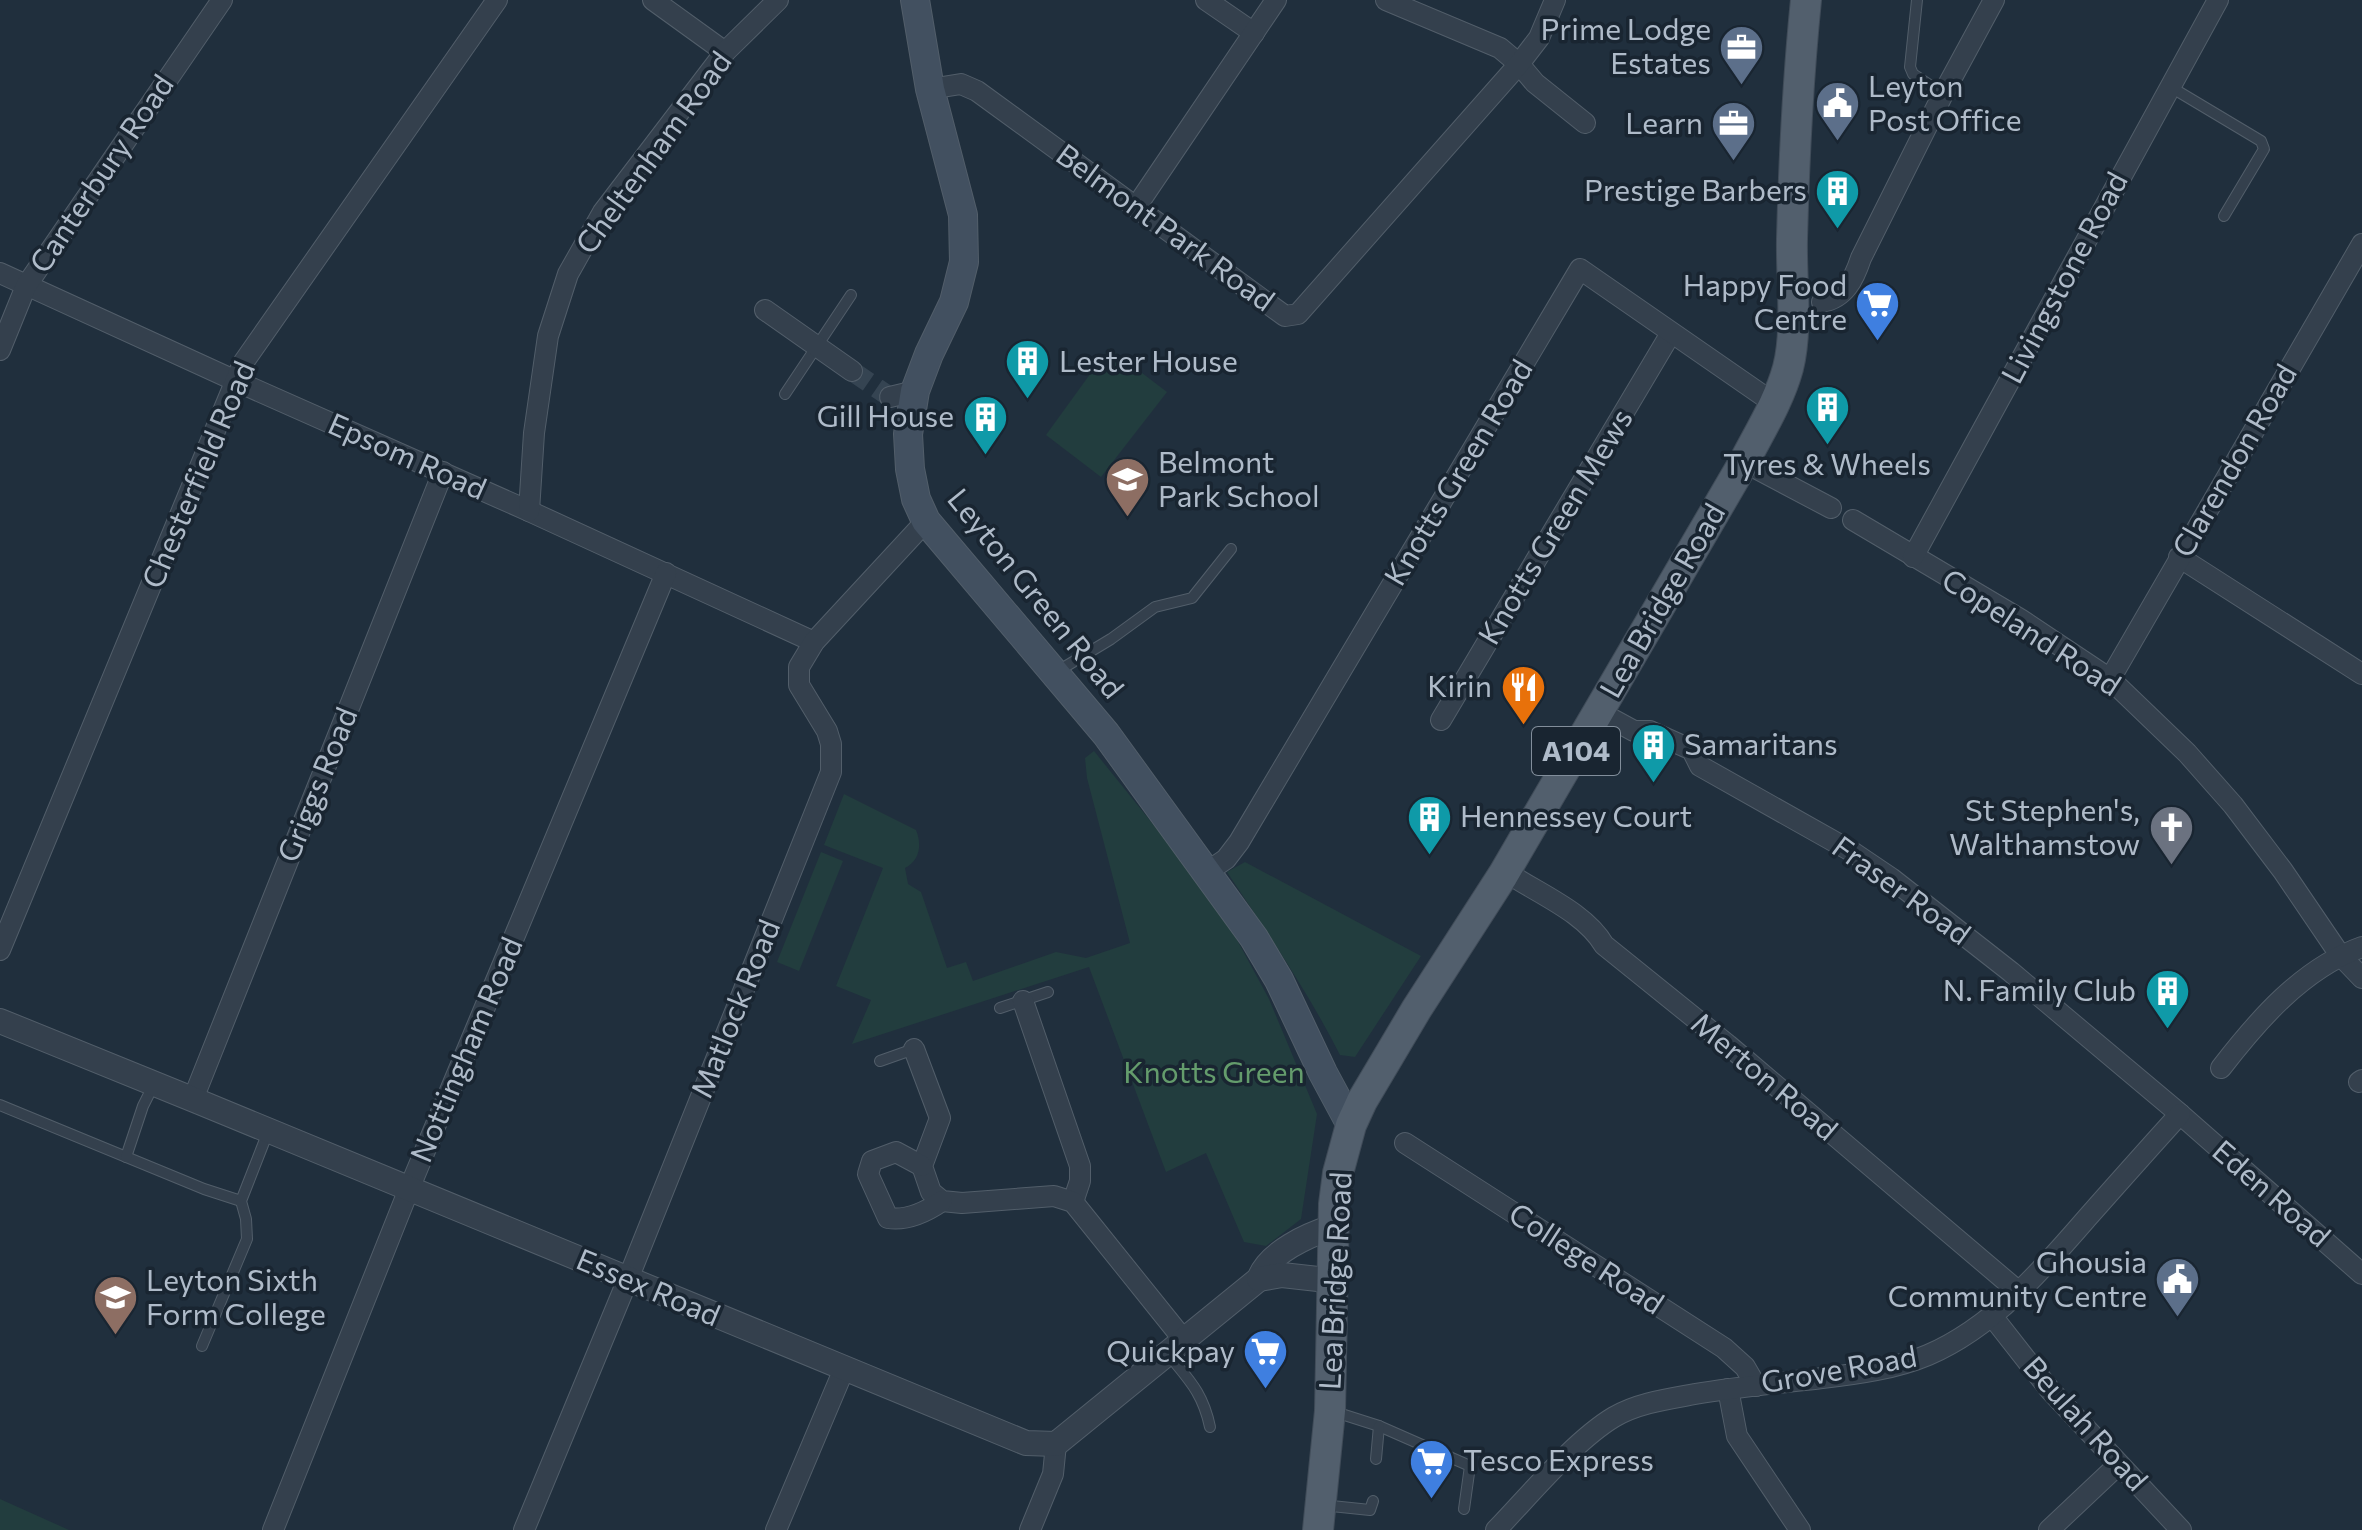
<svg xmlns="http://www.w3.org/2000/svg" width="2362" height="1530" font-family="Commissioner,sans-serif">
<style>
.green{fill:#223d3e}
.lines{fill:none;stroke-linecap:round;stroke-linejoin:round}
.minor-tunnel{stroke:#354452;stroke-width:20;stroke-dasharray:20 10;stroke-linecap:butt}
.service-casing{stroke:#525e6a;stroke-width:12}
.minor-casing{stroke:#525e6a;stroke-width:22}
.tertiary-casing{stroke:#525e6a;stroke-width:26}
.secondary-casing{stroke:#525e6a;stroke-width:30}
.primary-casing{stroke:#404c59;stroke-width:32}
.service{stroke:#34404d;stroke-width:10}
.minor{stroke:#34404d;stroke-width:20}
.tertiary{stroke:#34404d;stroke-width:24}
.secondary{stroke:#425060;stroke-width:28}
.primary{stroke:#525f6d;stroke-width:30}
.labels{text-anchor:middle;stroke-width:7;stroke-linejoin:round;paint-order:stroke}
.shield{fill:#192531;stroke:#828e9b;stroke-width:2}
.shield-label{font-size:28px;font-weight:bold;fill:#afbbc9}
.poi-label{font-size:30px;fill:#afbbc9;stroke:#192531;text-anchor:end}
.street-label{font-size:30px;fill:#afbbc9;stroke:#192531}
.park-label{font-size:30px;fill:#649c6c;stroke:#192531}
</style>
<rect width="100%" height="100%" fill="#202f3d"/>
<!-- green -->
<g class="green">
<path d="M1109 348 1167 392 1101 477 1046 435Z"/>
<path d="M1094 751 1202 885 1229 925 1269 999 1317 1114 1301 1219 1266 1246 1244 1242 1206 1153 1166 1172 1089 967 852 1044 871 1000 836 986 883 868 824 845 844 794 916 830C922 845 920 860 905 868L908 884 921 892 947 968 966 962 973 981 1056 952 1086 958 1130 943 1087 778 1085 758Z"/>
<path d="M821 852 843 861 799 971 777 962Z"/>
<path d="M1245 862 1421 956 1355 1057 1340 1055C1307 990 1267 932 1227 872Z"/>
<path d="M0 1499 69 1530H0Z"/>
</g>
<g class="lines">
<!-- minor-tunnel -->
<path class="minor-tunnel" d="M852 371 890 397"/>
<defs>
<g id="service">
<path d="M1917 0 1910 67 1913 74 1943 94"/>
<path d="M2169 86 2261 141 2264 149 2224 216"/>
<path d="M785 394 851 295"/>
<path d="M1058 671 1111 639 1155 607 1192 598 1231 549"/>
<path d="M1000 1008 1048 992"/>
<path d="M880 1061 914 1049"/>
<path d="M0 1105 204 1189 241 1201"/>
<path d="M126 1157 143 1106 154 1084"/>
<path d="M202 1346 247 1239 246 1219 241 1201 268 1132"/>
<path d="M1168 1354C1189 1380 1203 1393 1210 1427"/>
<path d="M1332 1411 1379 1426 1470 1466 1464 1509"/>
<path d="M1376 1459 1379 1426"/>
<path d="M1322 1505 1370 1510 1373 1501"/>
</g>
<g id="minor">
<path d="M653 0 725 52"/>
<path d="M1206 0 1254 33"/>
<path d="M1386 0 1500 48 1519 64 1535 83 1585 123"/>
<path d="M930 89 961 84 977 91 1285 316 1298 314 1519 64 1539 38 1555 0"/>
<path d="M1136 207 1276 0"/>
<path d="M0 273 236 381 529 511 814 642"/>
<path d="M1822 302C1845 298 1854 279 1861 258L1943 94 1994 0"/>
<path d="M765 310 852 371"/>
<path d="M0 350 26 286 222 0"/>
<path d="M890 397 915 391"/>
<path d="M1744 462 1831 508"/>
<path d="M529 511 534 433 548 336 568 274 603 212 725 52 778 0"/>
<path d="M1853 520 2020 619 2110 679 2187 753 2233 805 2283 871 2340 955 2362 978"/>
<path d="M1913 557 2218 0"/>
<path d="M2179 557 2362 674"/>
<path d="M2110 679 2362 244"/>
<path d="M1599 712 1634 731H1650L1692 750 1700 766 1851 851 1891 878 2011 972 2180 1114 2362 1274"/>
<path d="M1441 720 1671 333"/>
<path d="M1505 871C1536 893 1584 911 1604 945L1728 1045 2019 1292"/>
<path d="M1207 872 1226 859 1239 842 1580 269 1762 395 1776 401"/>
<path d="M0 950 243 363 497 0"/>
<path d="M1023 1001 1080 1166V1181L1073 1202"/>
<path d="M914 1049 940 1118 922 1166 931 1192 942 1201 962 1203 1054 1196 1073 1202 1183 1339"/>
<path d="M2221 1068C2258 1020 2303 968 2362 947"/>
<path d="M2359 1082 2362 1080"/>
<path d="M193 1099 443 472"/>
<path d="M1405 1143 1724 1348 1745 1367 1756 1386"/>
<path d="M922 1166 896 1152 872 1161 868 1174 888 1218C907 1221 926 1212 942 1201"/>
<path d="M1992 1316 2050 1390 2181 1530"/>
<path d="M1728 1389 1737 1436 1800 1530"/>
<path d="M273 1530 409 1189 666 573"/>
<path d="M524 1530 628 1279 831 772V744L827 731 799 685V667L814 642 926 521"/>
<path d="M776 1530 844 1369"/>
<path d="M1030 1530 1053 1474 1056 1444"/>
<path d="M1496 1530C1529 1496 1574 1441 1614 1417 1638 1403 1668 1399 1695 1394 1737 1387 1779 1383 1822 1378 1857 1374 1895 1369 1928 1355 1993 1327 2042 1270 2087 1218 2118 1183 2149 1148 2180 1114"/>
<path d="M2049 1530 2118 1465"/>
</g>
<g id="tertiary">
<path d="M0 1021C343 1159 683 1304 1026 1443L1056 1444 1259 1279C1269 1252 1308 1235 1333 1227"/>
<path d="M1259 1279 1282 1275 1318 1279 1332 1284"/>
</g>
<path id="secondary" d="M915 0 930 89 963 215 964 262 954 302 929 354 915 391 908 434 910 469 916 499 926 521 1106 734 1254 938 1279 980 1323 1073 1351 1125"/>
<path id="primary" d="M1318 1530 1330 1411 1334 1204 1338 1173 1351 1125 1362 1101 1416 1010 1503 875 1744 462C1760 431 1779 401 1788 368 1798 329 1791 279 1792 239 1794 160 1798 79 1806 0"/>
</defs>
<!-- service casing -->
<use href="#service" class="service-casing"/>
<!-- minor casing -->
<use href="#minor" class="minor-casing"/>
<!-- tertiary casing -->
<use href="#tertiary" class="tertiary-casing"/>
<!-- secondary casing -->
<use href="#secondary" class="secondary-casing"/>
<!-- primary casing -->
<use href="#primary" class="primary-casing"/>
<!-- service -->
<use href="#service" class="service"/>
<!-- minor -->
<use href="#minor" class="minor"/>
<!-- tertiary -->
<use href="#tertiary" class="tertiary"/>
<!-- secondary -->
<use href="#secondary" class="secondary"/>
<!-- primary -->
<use href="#primary" class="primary"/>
</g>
<!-- icons -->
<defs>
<symbol id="office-pin" viewBox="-11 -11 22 30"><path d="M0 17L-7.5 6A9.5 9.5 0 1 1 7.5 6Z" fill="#5c6f8a" stroke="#192531"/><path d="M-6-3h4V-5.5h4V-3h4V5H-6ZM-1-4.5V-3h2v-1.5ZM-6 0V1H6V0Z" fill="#fff"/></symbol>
<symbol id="civic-pin" viewBox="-11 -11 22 30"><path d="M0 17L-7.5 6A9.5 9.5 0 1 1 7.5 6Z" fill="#5c6f8a" stroke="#192531"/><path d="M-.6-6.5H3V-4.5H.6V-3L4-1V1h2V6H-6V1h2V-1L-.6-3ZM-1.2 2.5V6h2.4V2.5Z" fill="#fff"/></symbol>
<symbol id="building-pin" viewBox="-11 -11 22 30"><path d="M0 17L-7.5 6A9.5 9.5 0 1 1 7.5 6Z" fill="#0f9aa8" stroke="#192531"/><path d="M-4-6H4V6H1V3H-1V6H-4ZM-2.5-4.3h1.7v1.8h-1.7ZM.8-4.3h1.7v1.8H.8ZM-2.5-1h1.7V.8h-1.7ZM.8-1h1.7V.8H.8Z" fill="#fff"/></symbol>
<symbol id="supermarket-pin" viewBox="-11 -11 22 30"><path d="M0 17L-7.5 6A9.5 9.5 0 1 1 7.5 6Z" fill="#3f7fe0" stroke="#192531"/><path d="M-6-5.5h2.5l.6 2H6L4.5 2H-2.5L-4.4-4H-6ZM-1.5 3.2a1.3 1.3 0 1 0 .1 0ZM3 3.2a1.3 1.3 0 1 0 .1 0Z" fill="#fff"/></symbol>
<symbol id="school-pin" viewBox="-11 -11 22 30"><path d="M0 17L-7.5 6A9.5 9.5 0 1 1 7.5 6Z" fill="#8d6e63" stroke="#192531"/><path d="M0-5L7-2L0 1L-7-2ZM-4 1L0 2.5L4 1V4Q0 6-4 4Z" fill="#fff"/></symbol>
<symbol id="restaurant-pin" viewBox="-11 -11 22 30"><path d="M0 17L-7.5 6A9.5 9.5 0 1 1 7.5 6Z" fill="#e8710a" stroke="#192531"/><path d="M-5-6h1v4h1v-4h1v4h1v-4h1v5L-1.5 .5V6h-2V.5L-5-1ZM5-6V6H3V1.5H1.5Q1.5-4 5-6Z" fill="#fff"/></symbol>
<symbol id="church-pin" viewBox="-11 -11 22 30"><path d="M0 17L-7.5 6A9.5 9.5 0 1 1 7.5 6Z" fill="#6b7280" stroke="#192531"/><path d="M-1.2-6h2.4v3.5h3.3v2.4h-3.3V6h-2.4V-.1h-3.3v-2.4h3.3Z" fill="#fff"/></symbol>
<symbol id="university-pin" viewBox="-11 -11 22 30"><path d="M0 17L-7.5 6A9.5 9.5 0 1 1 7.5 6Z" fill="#8d6e63" stroke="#192531"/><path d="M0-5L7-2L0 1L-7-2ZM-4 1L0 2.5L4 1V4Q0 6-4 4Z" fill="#fff"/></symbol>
</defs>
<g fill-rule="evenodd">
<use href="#office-pin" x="1716" y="22" width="51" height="69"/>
<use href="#civic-pin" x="1812" y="78" width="51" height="69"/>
<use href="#office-pin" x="1708" y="98" width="51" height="69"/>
<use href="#building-pin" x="1812" y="166" width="51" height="69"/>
<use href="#supermarket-pin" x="1852" y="278" width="51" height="69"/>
<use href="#building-pin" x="1002" y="336" width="51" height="69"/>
<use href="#building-pin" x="1802" y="382" width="51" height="69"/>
<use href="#building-pin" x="960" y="392" width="51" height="69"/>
<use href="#school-pin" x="1102" y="454" width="51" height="69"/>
<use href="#restaurant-pin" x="1498" y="662" width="51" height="69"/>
<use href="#building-pin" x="1628" y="720" width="51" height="69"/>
<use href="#building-pin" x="1404" y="792" width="51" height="69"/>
<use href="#church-pin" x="2146" y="802" width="51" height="69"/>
<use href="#building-pin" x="2142" y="966" width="51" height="69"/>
<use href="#civic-pin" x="2152" y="1254" width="51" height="69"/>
<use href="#university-pin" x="90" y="1272" width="51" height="69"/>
<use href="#supermarket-pin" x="1240" y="1326" width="51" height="69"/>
<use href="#supermarket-pin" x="1406" y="1436" width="51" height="69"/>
</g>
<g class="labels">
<!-- shield labels -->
<rect class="shield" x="1532" y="727" width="88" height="48" rx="6"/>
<g class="shield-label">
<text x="1576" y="761">A104</text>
</g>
<!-- poi labels -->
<g class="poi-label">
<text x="1711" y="40">Prime Lodge<tspan x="1711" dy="34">Estates</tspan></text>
<text x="1868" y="97" text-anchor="start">Leyton<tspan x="1868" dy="34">Post Office</tspan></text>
<text x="1703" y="134">Learn</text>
<text x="1807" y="201">Prestige Barbers</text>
<text x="1847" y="296">Happy Food<tspan x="1847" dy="34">Centre</tspan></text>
<text x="1059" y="372" text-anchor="start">Lester House</text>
<text x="954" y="427">Gill House</text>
<text x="1158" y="473" text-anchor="start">Belmont<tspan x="1158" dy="34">Park School</tspan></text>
<text x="1827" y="475" text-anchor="middle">Tyres &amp; Wheels</text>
<text x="1492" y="697">Kirin</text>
<text x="1684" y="755" text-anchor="start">Samaritans</text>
<text x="2140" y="821">St Stephen's,<tspan x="2140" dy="34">Walthamstow</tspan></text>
<text x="1460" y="827" text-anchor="start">Hennessey Court</text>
<text x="2136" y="1001">N. Family Club</text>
<text x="2147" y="1273">Ghousia<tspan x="2147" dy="34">Community Centre</tspan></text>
<text x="146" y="1291" text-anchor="start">Leyton Sixth<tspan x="146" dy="34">Form College</tspan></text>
<text x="1235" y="1362">Quickpay</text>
<text x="1463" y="1471" text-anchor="start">Tesco Express</text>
</g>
<!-- street labels -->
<g class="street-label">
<text transform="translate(654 153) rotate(-54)" y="10">Cheltenham Road</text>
<text transform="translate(102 174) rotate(-56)" y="10">Canterbury Road</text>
<text transform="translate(1165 228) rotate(36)" y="10">Belmont Park Road</text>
<text transform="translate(2065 278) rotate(-62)" y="10">Livingstone Road</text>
<text transform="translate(407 457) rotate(24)" y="10">Epsom Road</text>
<text transform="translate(2235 461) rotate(-60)" y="10">Clarendon Road</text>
<text transform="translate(1459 473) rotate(-59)" y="10">Knotts Green Road</text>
<text transform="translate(199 475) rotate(-67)" y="10">Chesterfield Road</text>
<text transform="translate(1556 527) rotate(-59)" y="10">Knotts Green Mews</text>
<text transform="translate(1035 594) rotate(51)" y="10">Leyton Green Road</text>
<text transform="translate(1663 601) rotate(-60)" y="10">Lea Bridge Road</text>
<text transform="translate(2031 633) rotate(33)" y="10">Copeland Road</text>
<text transform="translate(318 785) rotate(-68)" y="10">Griggs Road</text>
<text transform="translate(1901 891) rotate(36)" y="10">Fraser Road</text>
<text transform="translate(736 1009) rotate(-68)" y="10">Matlock Road</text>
<text transform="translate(467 1050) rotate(-67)" y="10">Nottingham Road</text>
<text transform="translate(1764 1077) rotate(40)" y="10">Merton Road</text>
<text transform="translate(2271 1194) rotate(41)" y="10">Eden Road</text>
<text transform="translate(1586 1259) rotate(33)" y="10">College Road</text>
<text transform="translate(1336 1281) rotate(-87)" y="10">Lea Bridge Road</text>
<text transform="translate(648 1288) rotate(23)" y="10">Essex Road</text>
<text transform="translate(1839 1370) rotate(-10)" y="10">Grove Road</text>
<text transform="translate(2085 1424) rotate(48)" y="10">Beulah Road</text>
</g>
<!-- park labels -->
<g class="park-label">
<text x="1214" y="1083">Knotts Green</text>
</g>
</g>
</svg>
